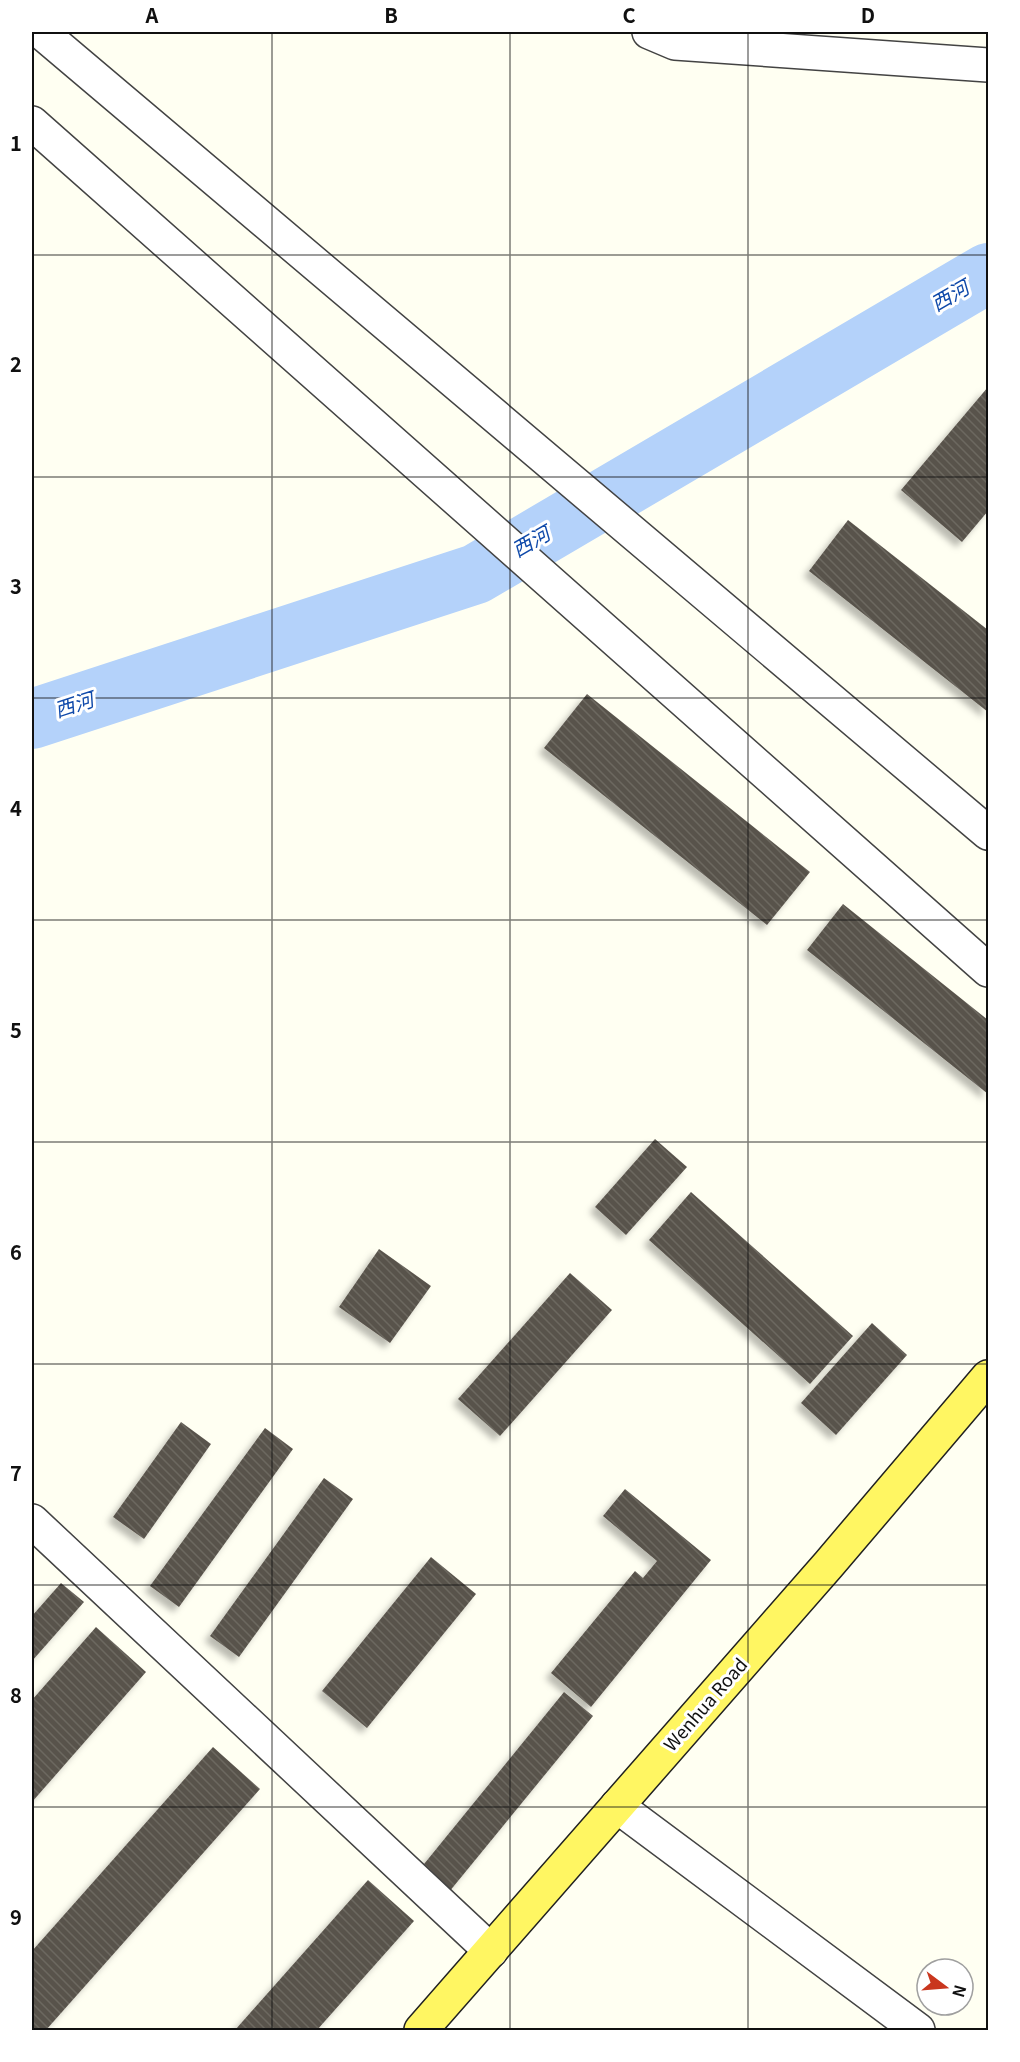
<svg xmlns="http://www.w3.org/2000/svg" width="1020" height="2062" font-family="Georgia,'Noto Sans SC',serif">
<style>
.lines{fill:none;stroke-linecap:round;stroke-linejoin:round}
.river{stroke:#b4d2fa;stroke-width:60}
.building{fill:url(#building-back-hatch);filter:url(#shadow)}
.minor-casing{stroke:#434343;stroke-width:36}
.major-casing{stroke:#212121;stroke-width:36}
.minor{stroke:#fff;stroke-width:33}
.major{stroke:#fff662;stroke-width:33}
.grid{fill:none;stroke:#101010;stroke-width:1.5;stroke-opacity:0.55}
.labels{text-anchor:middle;stroke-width:6;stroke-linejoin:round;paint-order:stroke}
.street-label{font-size:18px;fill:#101010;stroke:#fff}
.water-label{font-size:20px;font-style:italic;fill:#104aaa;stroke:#fff}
.neatline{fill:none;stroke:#101010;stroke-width:2}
.grid-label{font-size:20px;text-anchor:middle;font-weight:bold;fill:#101010}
</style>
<defs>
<pattern id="building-back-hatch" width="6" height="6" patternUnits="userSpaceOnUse" patternTransform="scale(1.5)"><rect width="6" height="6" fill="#59534b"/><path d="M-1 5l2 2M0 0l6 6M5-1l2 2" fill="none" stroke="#6c6761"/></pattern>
<filter id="shadow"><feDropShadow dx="-5.5" dy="5.5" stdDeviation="3" flood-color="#0004"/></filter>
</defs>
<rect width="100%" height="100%" fill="#fffff2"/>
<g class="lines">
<!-- river -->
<path class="river" d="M32 719 476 574 988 273"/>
</g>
<!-- building -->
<g class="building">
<path d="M988 387V511L962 542 901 490Z"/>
<path d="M848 520 988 630V712L809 571Z"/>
<path d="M587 694 810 872 767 925 544 748Z"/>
<path d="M843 904 988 1020V1094L807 950Z"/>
<path d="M655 1139 687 1167 626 1235 595 1207Z"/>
<path d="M691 1192 853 1336 810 1384 649 1240Z"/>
<path d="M379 1249 431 1286 390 1343 339 1307Z"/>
<path d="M570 1273 612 1310 500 1436 458 1399Z"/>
<path d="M872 1323 907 1355 836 1435 801 1403Z"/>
<path d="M181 1422 211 1444 144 1539 113 1517Z"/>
<path d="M265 1428 293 1449 179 1607 150 1586Z"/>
<path d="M324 1478 353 1499 239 1657 210 1636Z"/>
<path d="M625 1489 711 1560 591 1707 551 1673 635 1571 643 1578 657 1561 603 1516Z"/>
<path d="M431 1557 476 1594 367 1728 322 1691Z"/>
<path d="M61 1583 84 1602 32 1661V1616Z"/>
<path d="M96 1627 146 1672 32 1802V1700Z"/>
<path d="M564 1692 593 1716 449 1892 420 1869Z"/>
<path d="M213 1747 260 1789 46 2030H32V1951Z"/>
<path d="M368 1880 414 1921 317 2030H235Z"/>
</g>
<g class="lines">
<defs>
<g id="minor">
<path d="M41 32 988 833"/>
<path d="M649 32 675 43 988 65"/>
<path d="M32 123 988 970"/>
<path d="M32 1521 491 1951"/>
<path d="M617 1806 918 2030"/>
</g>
<path id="major" d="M421 2030 829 1564 988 1377"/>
</defs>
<!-- minor casing -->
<use href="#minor" class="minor-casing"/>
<!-- major casing -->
<use href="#major" class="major-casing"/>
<!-- minor -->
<use href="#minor" class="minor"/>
<!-- major -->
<use href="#major" class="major"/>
</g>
<!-- grid -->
<path class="grid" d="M272 32V2030M510 32V2030M748 32V2030M32 255H988M32 477H988M32 698H988M32 920H988M32 1142H988M32 1364H988M32 1585H988M32 1807H988"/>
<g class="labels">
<!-- street labels -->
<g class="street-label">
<text transform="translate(706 1705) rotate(-49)" y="6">Wenhua Road</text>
</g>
<!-- water labels -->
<g class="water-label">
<text transform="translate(950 296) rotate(-30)" y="7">西河</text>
<text transform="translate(531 542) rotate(-30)" y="7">西河</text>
<text transform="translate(74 705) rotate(-18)" y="7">西河</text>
</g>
</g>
<!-- border -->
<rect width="1020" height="2062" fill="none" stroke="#ffffff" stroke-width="66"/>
<!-- north arrow -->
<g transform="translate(945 1987) rotate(106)"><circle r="28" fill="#ffffff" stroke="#9f9f9f" stroke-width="1.5"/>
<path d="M0-4.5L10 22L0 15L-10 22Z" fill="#c9361e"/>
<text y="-9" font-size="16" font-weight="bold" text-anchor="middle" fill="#101010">N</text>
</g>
<rect x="33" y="33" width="954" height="1996" class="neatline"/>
<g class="grid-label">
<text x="152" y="23">A</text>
<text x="391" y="23">B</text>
<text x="629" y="23">C</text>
<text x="868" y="23">D</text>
<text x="16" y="151">1</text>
<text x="16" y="372">2</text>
<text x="16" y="594">3</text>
<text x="16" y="816">4</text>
<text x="16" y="1038">5</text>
<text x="16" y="1260">6</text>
<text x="16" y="1481">7</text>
<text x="16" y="1703">8</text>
<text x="16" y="1925">9</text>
</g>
</svg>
